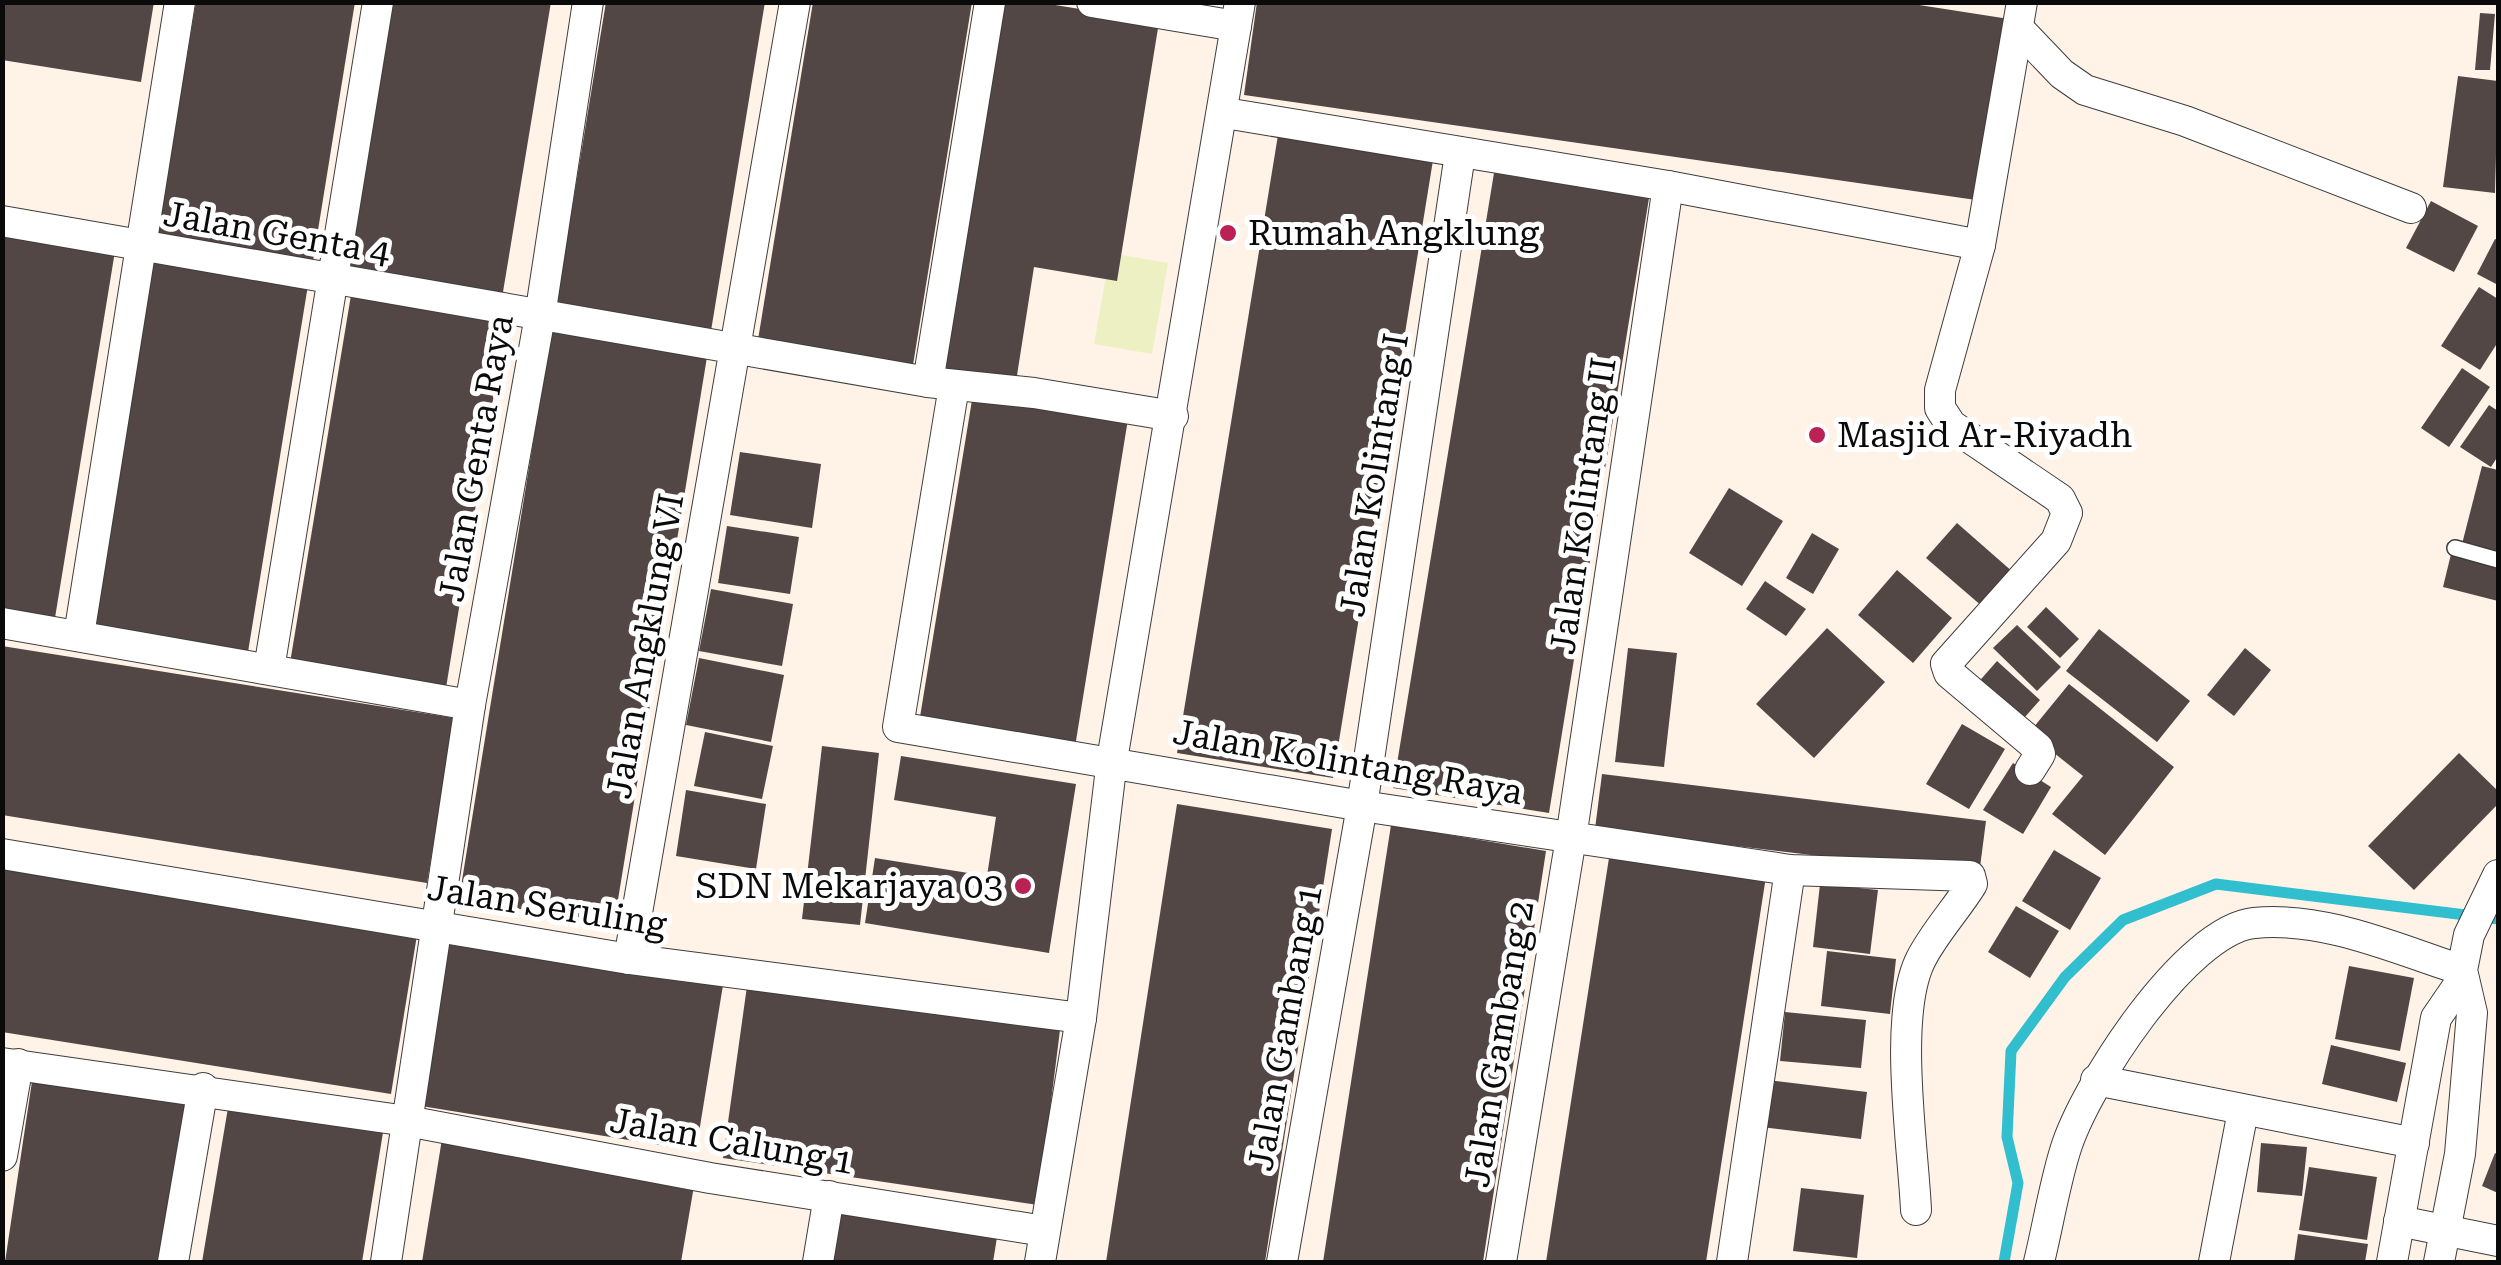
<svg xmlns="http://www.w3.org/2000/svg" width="2501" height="1265" font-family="'Roboto Serif',serif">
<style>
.pitch{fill:#edf0c3}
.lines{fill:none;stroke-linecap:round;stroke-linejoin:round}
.stream{stroke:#31becf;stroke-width:11}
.building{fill:#534746}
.lane-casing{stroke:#3d3d3d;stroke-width:18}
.street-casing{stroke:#3d3d3d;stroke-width:32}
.lane{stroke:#fff;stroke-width:15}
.street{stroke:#fff;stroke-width:30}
.poi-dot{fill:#bb2155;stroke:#fff;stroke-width:4}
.labels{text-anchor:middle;stroke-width:10;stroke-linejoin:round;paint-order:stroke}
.street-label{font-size:35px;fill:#0a0a0a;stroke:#fff}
.poi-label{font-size:35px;fill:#0a0a0a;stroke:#fff;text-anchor:start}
</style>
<rect width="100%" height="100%" fill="#fff3e7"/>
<!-- pitch -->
<path class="pitch" d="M1110 253 1168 263 1152 354 1094 344Z"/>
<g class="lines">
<!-- stream -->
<path class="stream" d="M2004 1262 2018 1183 2007 1137 2011 1051 2065 977 2123 920 2216 884 2498 919"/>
</g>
<!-- building -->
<g class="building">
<path d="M2 2H154L141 82 2 60Z"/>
<path d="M196 2H355L313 261 157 237Z"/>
<path d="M391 2H551L502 298 347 273Z"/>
<path d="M606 2H765L710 337 555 312Z"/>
<path d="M813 2H972L912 371 757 346Z"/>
<path d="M1003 2H1037L1159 22 1117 281 1034 267 1015 388 942 377Z"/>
<path d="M1257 2H1900L2009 19 1983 201 1244 95Z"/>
<path d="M2480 13 2495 14 2490 70H2475Z"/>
<path d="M2458 76 2498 81 2495 193 2443 187Z"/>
<path d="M1279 129 1434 154 1333 778 1177 753Z"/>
<path d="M1494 173 1649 198 1549 813 1393 788Z"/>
<path d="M2431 201 2478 226 2454 272 2406 248Z"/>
<path d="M2 227 116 245 54 624 2 616Z"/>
<path d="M2495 239 2498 240V285L2477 274Z"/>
<path d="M153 253 309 279 247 658 92 633Z"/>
<path d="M2479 287 2498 299V342L2480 370 2441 346Z"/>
<path d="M352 289 507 314 445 694 289 669Z"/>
<path d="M551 332 707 357 614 924 459 899Z"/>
<path d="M2462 368 2490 387 2449 447 2421 428Z"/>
<path d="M973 394 1128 419 1075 747 919 723Z"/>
<path d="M2489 405 2498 411V456L2491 467 2460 447Z"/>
<path d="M740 452 821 464 812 528 730 515Z"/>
<path d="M2482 466 2498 470V557L2461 548Z"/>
<path d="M1729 488 1783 521 1742 586 1689 553Z"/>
<path d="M1957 523 2014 573 1983 607 1926 558Z"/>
<path d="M727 526 799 537 790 594 718 583Z"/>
<path d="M1812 533 1839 549 1813 594 1786 578Z"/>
<path d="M2452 550 2498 561V601L2443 587Z"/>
<path d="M1897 570 1952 618 1913 663 1858 615Z"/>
<path d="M1765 581 1806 609 1786 636 1746 609Z"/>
<path d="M711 589 793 604 782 666 699 651Z"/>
<path d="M2046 607 2079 639 2060 658 2027 627Z"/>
<path d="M2017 625 2061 667 2037 691 1993 648Z"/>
<path d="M1827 628 1885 682 1814 758 1756 704Z"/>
<path d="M2099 629 2190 701 2157 742 2066 671Z"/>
<path d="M2 646 454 718 427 883 2 815Z"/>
<path d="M1628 648 1677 653 1664 767 1615 762Z"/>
<path d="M2245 648 2271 670 2234 716 2207 695Z"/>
<path d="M699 658 784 675 771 742 686 725Z"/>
<path d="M1997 661 2040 700 2018 725 1975 686Z"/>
<path d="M2069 684 2174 767 2105 855 2052 814 2083 776 2029 733Z"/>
<path d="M1962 724 2005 749 1969 809 1926 784Z"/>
<path d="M705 732 773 746 762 799 694 786Z"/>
<path d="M822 746 879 753 860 925 802 919Z"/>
<path d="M2459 753 2498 791V804L2414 890 2368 846Z"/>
<path d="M901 756 1076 784 1049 953 865 923 875 858 987 876 996 817 894 800Z"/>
<path d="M2013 763 2051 787 2023 834 1983 810Z"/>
<path d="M1602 774 1986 821 1979 875 1595 829Z"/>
<path d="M686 790 766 804 756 869 676 856Z"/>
<path d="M1177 804 1332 829 1265 1262H1106Z"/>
<path d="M1391 825 1546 851 1483 1262H1323Z"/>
<path d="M1611 845 1767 870 1706 1262H1546Z"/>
<path d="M2054 850 2101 878 2070 930 2022 901Z"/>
<path d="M2 863 418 929 391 1094 2 1032Z"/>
<path d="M1820 884 1878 890 1870 954 1813 947Z"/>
<path d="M2016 906 2059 931 2030 978 1988 952Z"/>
<path d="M442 941 723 985 696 1151 415 1105Z"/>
<path d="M1827 951 1896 959 1890 1014 1821 1006Z"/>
<path d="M2349 966 2414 978 2400 1051 2335 1039Z"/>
<path d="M748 979 1061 1022 1038 1205 723 1158Z"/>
<path d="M1785 1012 1866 1020 1861 1068 1780 1061Z"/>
<path d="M2331 1045 2406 1063 2397 1102 2322 1084Z"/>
<path d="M34 1068 189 1093 165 1262H5Z"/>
<path d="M1767 1080 1867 1092 1861 1139 1761 1127Z"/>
<path d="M230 1096 385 1120 362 1262H202Z"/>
<path d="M442 1139 695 1180 681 1262H422Z"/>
<path d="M2261 1143 2307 1147 2302 1196 2257 1192Z"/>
<path d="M2495 1153 2498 1155V1193L2482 1186Z"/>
<path d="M2309 1167 2377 1177 2367 1240 2299 1230Z"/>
<path d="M1801 1188 1864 1195 1857 1258 1793 1251Z"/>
<path d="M844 1200 999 1225 993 1262H833Z"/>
<path d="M2298 1234 2368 1244 2365 1262H2294Z"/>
</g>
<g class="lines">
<defs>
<path id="lane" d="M2455 548 2498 560"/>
<g id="street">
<path d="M1092 2 1236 26"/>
<path d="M2022 2 1980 245 1940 390V408L1951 425 2060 499 2067 513 2056 541 1946 664 1949 673 2038 748 2040 754 2030 770"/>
<path d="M2018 28 2062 74 2085 90 2185 121 2411 208"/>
<path d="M1225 113 1668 186 1980 245"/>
<path d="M2 221 928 382 1034 393 1173 416"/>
<path d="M928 382 990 2"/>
<path d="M954 386 898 727 1362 806 1790 870 1970 876 1972 884C1956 910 1933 934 1920 961 1893 1018 1913 1145 1916 1210"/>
<path d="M2 623 470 705"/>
<path d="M79 635 180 2"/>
<path d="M269 669 378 2"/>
<path d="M2 854 629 959 1081 1018"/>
<path d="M629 959 795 2"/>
<path d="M2 1063 407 1121 710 1178 1044 1231"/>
<path d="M2096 1080 2414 1143"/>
<path d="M2 1156 18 1064"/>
<path d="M2399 1221 2498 1241"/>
<path d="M173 1262 203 1088"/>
<path d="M386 1262 470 705 540 316 588 2"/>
<path d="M818 1262 829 1196"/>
<path d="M1040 1262 1081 1018 1112 760 1240 2"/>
<path d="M1282 1262 1362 806 1460 154"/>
<path d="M1501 1262 1571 838 1668 186"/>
<path d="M1732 1262 1790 870"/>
<path d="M2039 1262C2048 1225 2054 1187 2065 1151 2084 1087 2186 930 2254 923 2325 916 2396 949 2462 970"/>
<path d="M2214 1262 2243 1111"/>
<path d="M2392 1262 2436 1018 2462 980"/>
<path d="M2439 1262 2460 1154 2472 1013 2462 970 2469 935 2498 875"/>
</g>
</defs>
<!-- lane casing -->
<use href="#lane" class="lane-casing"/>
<!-- street casing -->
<use href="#street" class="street-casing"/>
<!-- lane -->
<use href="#lane" class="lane"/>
<!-- street -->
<use href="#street" class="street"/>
</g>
<!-- markers -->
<g class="poi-dot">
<circle cx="1228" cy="233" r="10"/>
<circle cx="1817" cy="435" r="10"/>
<circle cx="1023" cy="886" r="10"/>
</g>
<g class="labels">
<!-- street labels -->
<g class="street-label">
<text transform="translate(277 233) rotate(10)" y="12">Jalan Genta 4</text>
<text transform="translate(476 458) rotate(-80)" y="12">Jalan Genta Raya</text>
<text transform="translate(1374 475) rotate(-81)" y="12">Jalan Kolintang I</text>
<text transform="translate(1583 506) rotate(-82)" y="12">Jalan Kolintang II</text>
<text transform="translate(645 646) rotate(-80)" y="12">Jalan Angklung VI</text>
<text transform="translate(1348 762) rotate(10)" y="12">Jalan Kolintang Raya</text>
<text transform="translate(547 906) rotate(9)" y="12">Jalan Seruling</text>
<text transform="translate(1285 1028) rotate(-80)" y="12">Jalan Gambang 1</text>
<text transform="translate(1499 1044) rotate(-81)" y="12">Jalan Gambang 2</text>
<text transform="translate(732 1141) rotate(10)" y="12">Jalan Calung 1</text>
</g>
<!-- poi labels -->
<g class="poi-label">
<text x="1248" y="245">Rumah Angklung</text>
<text x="1837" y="447">Masjid Ar-Riyadh</text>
<text x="1003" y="898" text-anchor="end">SDN Mekarjaya 03</text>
</g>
</g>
<!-- border -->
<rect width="2501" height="1265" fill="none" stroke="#0a0a0a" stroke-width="10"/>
</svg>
